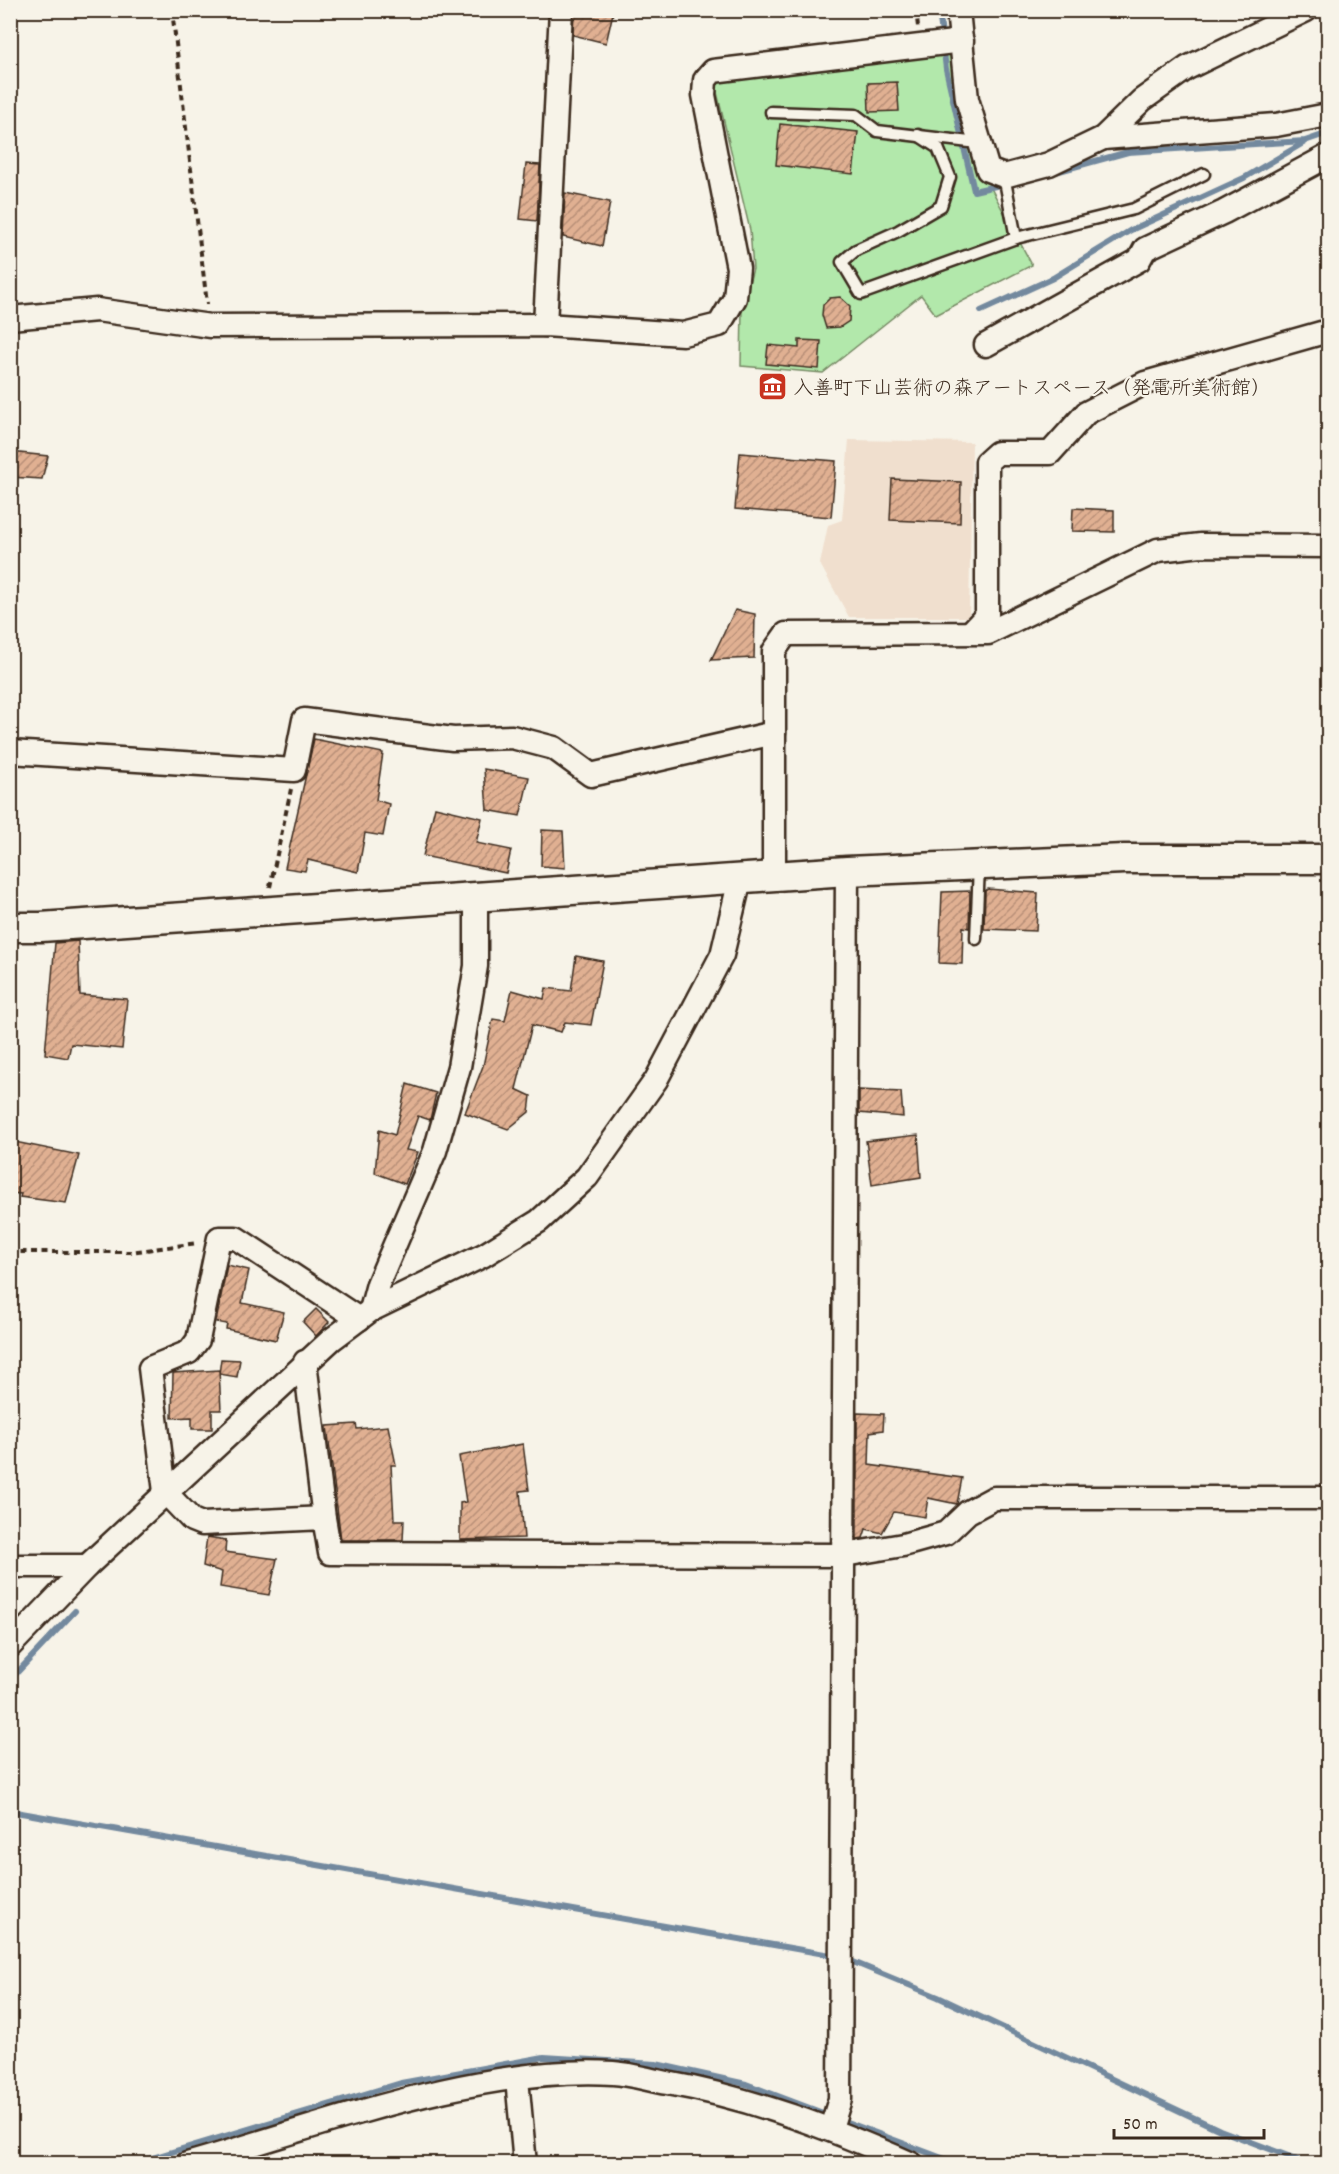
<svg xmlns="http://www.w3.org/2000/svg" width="1339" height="2174" font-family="Dekko,'Klee One',sans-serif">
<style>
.built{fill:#f0dfce}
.green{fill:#b2e8ab;stroke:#768964;stroke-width:1.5}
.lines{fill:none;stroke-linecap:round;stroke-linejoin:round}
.stream{stroke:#73899e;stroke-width:6}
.building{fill:url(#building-hatch);stroke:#3b2a1e;stroke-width:1.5}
.service-casing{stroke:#3b2a1e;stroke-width:15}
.minor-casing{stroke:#3b2a1e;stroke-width:27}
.tertiary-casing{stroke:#3b2a1e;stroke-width:33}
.path{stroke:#3b2a1e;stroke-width:4;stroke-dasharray:6 4.5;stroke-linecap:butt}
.service{stroke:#f7f3e8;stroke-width:10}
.minor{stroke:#f7f3e8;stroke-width:22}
.tertiary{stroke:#f7f3e8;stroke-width:28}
.labels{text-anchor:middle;stroke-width:4.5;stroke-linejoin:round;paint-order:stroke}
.poi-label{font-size:20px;fill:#3b2a1e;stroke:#f7f3e8;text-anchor:start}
</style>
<defs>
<pattern id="building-hatch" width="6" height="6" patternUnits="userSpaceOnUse" patternTransform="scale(1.5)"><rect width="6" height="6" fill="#e0b092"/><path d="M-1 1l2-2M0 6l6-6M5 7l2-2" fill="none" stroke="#b78f77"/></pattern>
</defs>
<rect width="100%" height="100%" fill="#f7f3e8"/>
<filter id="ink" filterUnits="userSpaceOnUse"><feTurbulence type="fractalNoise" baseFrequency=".0167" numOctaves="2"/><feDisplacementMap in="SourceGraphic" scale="12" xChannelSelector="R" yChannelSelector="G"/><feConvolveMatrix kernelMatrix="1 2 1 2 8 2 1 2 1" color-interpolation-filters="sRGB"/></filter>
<g filter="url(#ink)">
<!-- built -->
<path class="built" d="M849 440 972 442 969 617H849L820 564 828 525 842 520Z"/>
<!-- green -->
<path class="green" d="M953 51 984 175 1032 265 936 315 921 295 823 373 741 366 742 308 753 269 750 230 715 84 719 76Z"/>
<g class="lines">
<!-- stream -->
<g class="stream">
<path d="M939 10 946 69 974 191 1004 184"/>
<path d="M1052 173 1128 152 1305 141 1328 133"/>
<path d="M981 311 1053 278 1131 230 1244 178 1305 142"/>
<path d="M10 1680 75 1611"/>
<path d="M10 1811 836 1956"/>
<path d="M846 1959 938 1997 1220 2130 1309 2164"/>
<path d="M132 2164 401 2083 544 2057 656 2064 746 2084 958 2164"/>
</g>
</g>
<!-- building -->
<g class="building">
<path d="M574 10 613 13 606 43 573 35Z"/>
<path d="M897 82 899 111 869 112 868 83Z"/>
<path d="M780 124 858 132 853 174 776 165Z"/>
<path d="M526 164 540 165 537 221 520 219Z"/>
<path d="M565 193 610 202 602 246 563 237Z"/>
<path d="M840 297 850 306 849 321 840 327 826 328 822 315 823 305 830 298Z"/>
<path d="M799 340 821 341 819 369 766 364 768 345 799 348Z"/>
<path d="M10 452 48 456 42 479 10 477Z"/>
<path d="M740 453 836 461 831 517 735 509Z"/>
<path d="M892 479 961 482 960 523 890 520Z"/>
<path d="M1073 508 1114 510V532L1072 531Z"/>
<path d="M735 610 755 614 754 658 711 660Z"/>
<path d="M314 739 383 753 376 800 389 804 383 836 365 833 358 872 308 860 305 871 285 868Z"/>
<path d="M484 769 529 777 520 816 487 810Z"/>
<path d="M435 807 482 818 476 843 511 850 506 873 423 856Z"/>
<path d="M542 830 563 831 565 868 541 866Z"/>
<path d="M988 889 1038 893 1036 931 984 929 985 891Z"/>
<path d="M970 891 969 928 963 927 962 964 939 963 942 892Z"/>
<path d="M78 941 80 995 127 999 122 1049 71 1044 68 1058 45 1054 55 943Z"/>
<path d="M576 956 603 961 591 1025 565 1022 561 1032 532 1025 516 1089 531 1096 529 1112 508 1129 465 1113 483 1066 493 1019 505 1021 512 990 544 999 546 988 571 991Z"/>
<path d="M407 1084 436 1093 430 1120 418 1116 406 1150 418 1152 405 1184 375 1173 379 1130 395 1135Z"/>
<path d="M859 1090 901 1092 903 1117 859 1113Z"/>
<path d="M918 1135 921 1177 872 1185 866 1141Z"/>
<path d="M10 1141 79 1155 66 1203 20 1197 21 1194 10 1193Z"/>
<path d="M227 1265 249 1270 242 1303 284 1312 276 1340 226 1329 227 1324 216 1322Z"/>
<path d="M316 1309 329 1322 316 1336 303 1322Z"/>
<path d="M221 1359 240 1360 237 1377 219 1374Z"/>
<path d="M219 1370 221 1410H212V1429H192V1417L172 1418 173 1373Z"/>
<path d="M857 1413 884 1414 883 1430 870 1432 869 1465 962 1478 957 1504 928 1498 925 1517 894 1512 882 1533 866 1529 863 1538 857 1539Z"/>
<path d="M356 1424 357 1429 388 1426 396 1465H391L394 1520H404L403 1540H341L327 1426Z"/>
<path d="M523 1444 529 1490 520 1491 524 1538 460 1540V1503L466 1502 459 1456Z"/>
<path d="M207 1537 226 1540 225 1552 277 1559 269 1595 220 1587 222 1572 203 1566Z"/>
</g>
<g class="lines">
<defs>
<g id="service">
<path d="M771 112 856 115 877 131 978 143"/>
<path d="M918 135 938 148 950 177 941 206 898 231 856 250 842 262 861 294 1016 238 1004 176"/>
<path d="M1016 238 1134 209 1204 174"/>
<path d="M976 939 979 865"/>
</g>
<g id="minor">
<path d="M958 10 967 99 988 170 1004 176 1049 164 1103 138 1142 100 1187 68 1306 10"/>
<path d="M1103 138 1276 125 1328 115"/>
<path d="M10 318 97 310 210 326 545 325 683 334 719 325 735 298 738 268 704 95 705 80 713 71 962 41"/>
<path d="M545 325 561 10"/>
<path d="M986 345 1139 260 1145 249 1224 212 1328 156"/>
<path d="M972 631 987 615V462L997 453H1050L1086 413 1145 383 1328 331"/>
<path d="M10 752 294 770 304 720 453 739 512 737 554 748 591 775 774 733"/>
<path d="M774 876V651L786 634 988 633 1158 550 1201 545 1328 546"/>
<path d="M371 1310 378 1284 435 1151 459 1067 476 966V897"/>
<path d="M359 1319 236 1238H219L198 1340 189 1352 150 1368 165 1492 192 1520 202 1524 324 1518 330 1553 844 1555 903 1545 946 1533 968 1512 994 1498H1328"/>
<path d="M305 1362 324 1518"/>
<path d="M10 1566H87"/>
<path d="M10 1646 87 1566 331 1340 371 1310 484 1255 539 1221 587 1177 656 1080 722 955 740 879"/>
<path d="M517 2079 525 2164"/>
<path d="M831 2128 840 2099 847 871"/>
<path d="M187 2164C318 2127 477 2065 613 2073 631 2074 649 2080 667 2083 753 2098 832 2129 912 2164"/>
</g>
<path id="tertiary" d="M10 927H41L847 871 1124 859H1328"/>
</defs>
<!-- service casing -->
<use href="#service" class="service-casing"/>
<!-- minor casing -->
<use href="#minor" class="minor-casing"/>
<!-- tertiary casing -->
<use href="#tertiary" class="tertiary-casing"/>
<!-- path -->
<g class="path">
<path d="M172 10 207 304"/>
<path d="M916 10 918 27"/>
<path d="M270 887 291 789"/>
<path d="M10 1252H131L198 1243"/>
</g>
<!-- service -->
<use href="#service" class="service"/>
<!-- minor -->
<use href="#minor" class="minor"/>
<!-- tertiary -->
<use href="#tertiary" class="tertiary"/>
</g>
</g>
<!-- icons -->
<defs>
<symbol id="museum-square" viewBox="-11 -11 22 22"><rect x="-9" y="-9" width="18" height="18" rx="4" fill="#c8321e" stroke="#f7f3e8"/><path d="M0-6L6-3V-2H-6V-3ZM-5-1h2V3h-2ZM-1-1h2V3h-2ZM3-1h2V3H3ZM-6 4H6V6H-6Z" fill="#fff"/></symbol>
</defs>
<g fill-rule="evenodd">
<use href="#museum-square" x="756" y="370" width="33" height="33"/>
</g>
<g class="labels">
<!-- poi labels -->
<g class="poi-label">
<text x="793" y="394">入善町下山芸術の森アートスペース（発電所美術館）</text>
</g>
</g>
<!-- margin -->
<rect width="1339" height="2174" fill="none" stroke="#f7f3e8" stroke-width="36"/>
<rect x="18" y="18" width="1303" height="2138" fill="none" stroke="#3b2a1e" stroke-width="2" filter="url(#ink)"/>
<!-- scale -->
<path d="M1114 2129v9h150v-9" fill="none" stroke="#3b2a1e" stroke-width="3"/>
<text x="1123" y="2129" font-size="18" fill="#3b2a1e" stroke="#f7f3e8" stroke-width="4.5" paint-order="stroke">50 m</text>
</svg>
